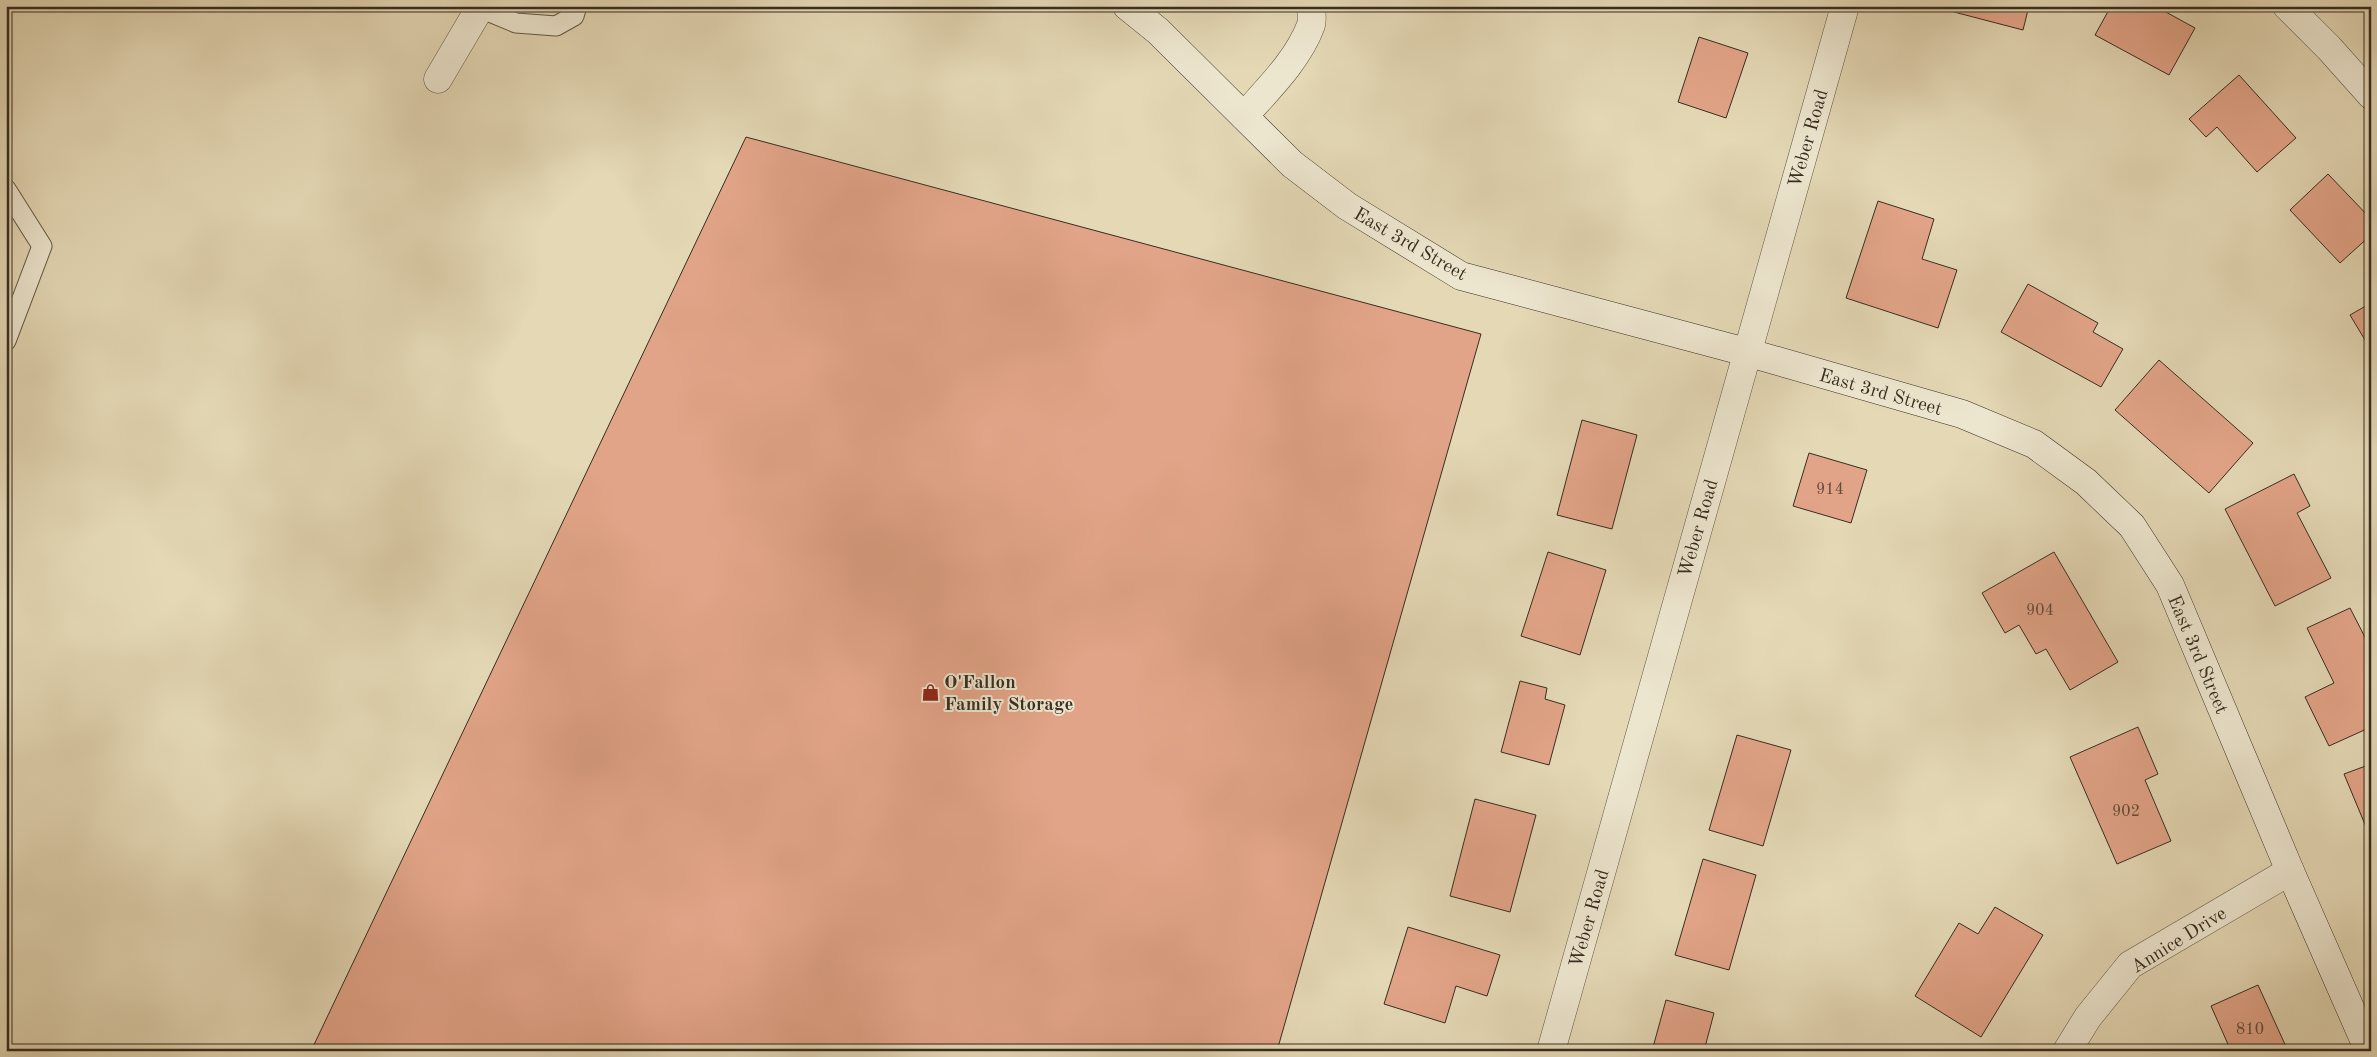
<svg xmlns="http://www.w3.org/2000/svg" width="2377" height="1057" font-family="'Old Standard TT',serif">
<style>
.building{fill:#e2a488;stroke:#372d21}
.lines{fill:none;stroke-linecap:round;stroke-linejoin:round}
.lane-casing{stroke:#625846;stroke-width:21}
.street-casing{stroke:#625846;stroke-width:29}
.secondary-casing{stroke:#372d21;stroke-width:29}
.lane{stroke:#ede6cf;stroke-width:19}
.street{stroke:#ede6cf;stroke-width:28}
.secondary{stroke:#ede6cf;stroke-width:28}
.labels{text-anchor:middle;stroke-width:4;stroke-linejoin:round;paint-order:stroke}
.number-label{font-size:16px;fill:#624b3b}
.street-label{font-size:19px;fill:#372d21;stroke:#ede6cf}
.poi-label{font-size:19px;font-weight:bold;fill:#372d21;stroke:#ede6cf;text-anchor:start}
</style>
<rect width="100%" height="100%" fill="#e4d8b5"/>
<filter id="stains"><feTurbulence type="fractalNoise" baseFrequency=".004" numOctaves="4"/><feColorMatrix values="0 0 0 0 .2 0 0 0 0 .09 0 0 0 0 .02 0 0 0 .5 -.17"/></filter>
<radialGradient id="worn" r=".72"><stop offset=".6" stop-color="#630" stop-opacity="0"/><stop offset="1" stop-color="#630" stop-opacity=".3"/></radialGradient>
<!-- building -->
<g class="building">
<path d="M1931 6H2029L2023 30Z"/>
<path d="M2111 6H2155L2195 28 2169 75 2095 35Z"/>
<path d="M1699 37 1748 53 1726 118 1678 102Z"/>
<path d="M2239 75 2296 138 2257 172 2217 127 2206 137 2189 119Z"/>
<path d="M746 137 1481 334 1277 1051H311Z"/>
<path d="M2328 174 2371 219V235L2340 263 2290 210Z"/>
<path d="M1878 201 1934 219 1922 259 1957 270 1938 328 1846 298Z"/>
<path d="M2028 284 2098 323 2093 332 2123 349 2101 387 2001 332Z"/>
<path d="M2371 303V350L2350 315Z"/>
<path d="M2159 360 2253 443 2209 493 2115 410Z"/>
<path d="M1582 420 1637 435 1612 529 1557 515Z"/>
<path d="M1809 453 1867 470 1851 523 1793 506Z"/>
<path d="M2294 474 2310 506 2297 513 2331 578 2275 606 2225 509Z"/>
<path d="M1548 552 1606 570 1580 655 1521 636Z"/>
<path d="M2054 552 2118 662 2070 690 2046 649 2036 654 2019 625 2005 633 1982 593Z"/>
<path d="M2350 608 2371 649V727L2329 746 2305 697 2334 683 2307 628Z"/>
<path d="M1520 681 1547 688 1545 699 1565 705 1549 765 1501 752Z"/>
<path d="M2138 727 2158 774 2145 780 2171 841 2117 864 2070 757Z"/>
<path d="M1737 735 1791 750 1763 846 1709 830Z"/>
<path d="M2371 764V839L2344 774Z"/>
<path d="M1475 799 1536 815 1510 912 1450 896Z"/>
<path d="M1703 859 1756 875 1729 970 1675 955Z"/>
<path d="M1995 907 2043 935 1981 1037 1915 996 1959 923 1978 934Z"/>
<path d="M1408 927 1500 955 1487 996 1456 986 1445 1023 1384 1004Z"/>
<path d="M2258 985 2288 1051H2231L2211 1006Z"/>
<path d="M1666 1000 1714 1013 1704 1051H1652Z"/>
</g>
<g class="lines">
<defs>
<g id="lane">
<path d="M480 8 516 23 556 26 574 16 577 6"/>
<path d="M6 189 42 246 6 341"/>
</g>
<g id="street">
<path d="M2287 6 2329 48 2371 95"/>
<path d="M438 79 481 6"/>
<path d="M1244 116C1268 89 1298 60 1311 25 1313 20 1311 12 1311 6"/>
<path d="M1551 1051 1845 6"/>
<path d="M2067 1051 2088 1017 2130 965 2290 871"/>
</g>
<path id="secondary" d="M1127 6 1158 31 1292 164 1347 206 1461 276 1746 352 1962 414 2034 444 2086 482 2132 526 2170 585 2290 871 2369 1051"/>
</defs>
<!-- lane casing -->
<use href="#lane" class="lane-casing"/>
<!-- street casing -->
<use href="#street" class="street-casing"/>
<!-- secondary casing -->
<use href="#secondary" class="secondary-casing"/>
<!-- lane -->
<use href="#lane" class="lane"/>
<!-- street -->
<use href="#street" class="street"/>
<!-- secondary -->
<use href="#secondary" class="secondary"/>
</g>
<!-- icons -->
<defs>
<symbol id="shop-bare" viewBox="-9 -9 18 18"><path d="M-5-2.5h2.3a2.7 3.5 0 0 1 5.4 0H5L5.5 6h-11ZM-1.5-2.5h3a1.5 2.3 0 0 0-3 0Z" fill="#8f2418" stroke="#ede6cf" stroke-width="2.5" paint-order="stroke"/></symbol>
</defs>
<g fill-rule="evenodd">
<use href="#shop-bare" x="918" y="680" width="25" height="25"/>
</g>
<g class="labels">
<!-- number labels -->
<g class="number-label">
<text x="1830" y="494">914</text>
<text x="2040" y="615">904</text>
<text x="2126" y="816">902</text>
<text x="2250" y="1034">810</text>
</g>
<!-- street labels -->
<g class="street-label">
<text transform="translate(1807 138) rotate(-74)" y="7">Weber Road</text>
<text transform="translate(1411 243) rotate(30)" y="7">East 3rd Street</text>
<text transform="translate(1881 391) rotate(16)" y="7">East 3rd Street</text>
<text transform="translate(1697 528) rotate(-74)" y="7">Weber Road</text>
<text transform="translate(2199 654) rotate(67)" y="7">East 3rd Street</text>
<text transform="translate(1588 918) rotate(-74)" y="7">Weber Road</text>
<text transform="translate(2178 939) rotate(-32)" y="7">Annice Drive</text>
</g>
<!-- poi labels -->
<g class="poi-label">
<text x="944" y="688">O'Fallon<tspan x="944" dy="22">Family Storage</tspan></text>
</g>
</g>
<!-- margin -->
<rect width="2377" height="1057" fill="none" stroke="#e4d8b5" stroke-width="25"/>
<rect x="8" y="8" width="2362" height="1042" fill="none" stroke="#372d21" stroke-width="2.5"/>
<rect x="12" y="12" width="2352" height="1032" fill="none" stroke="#372d21"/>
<rect width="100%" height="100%" filter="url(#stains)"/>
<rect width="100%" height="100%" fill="url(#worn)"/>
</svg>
